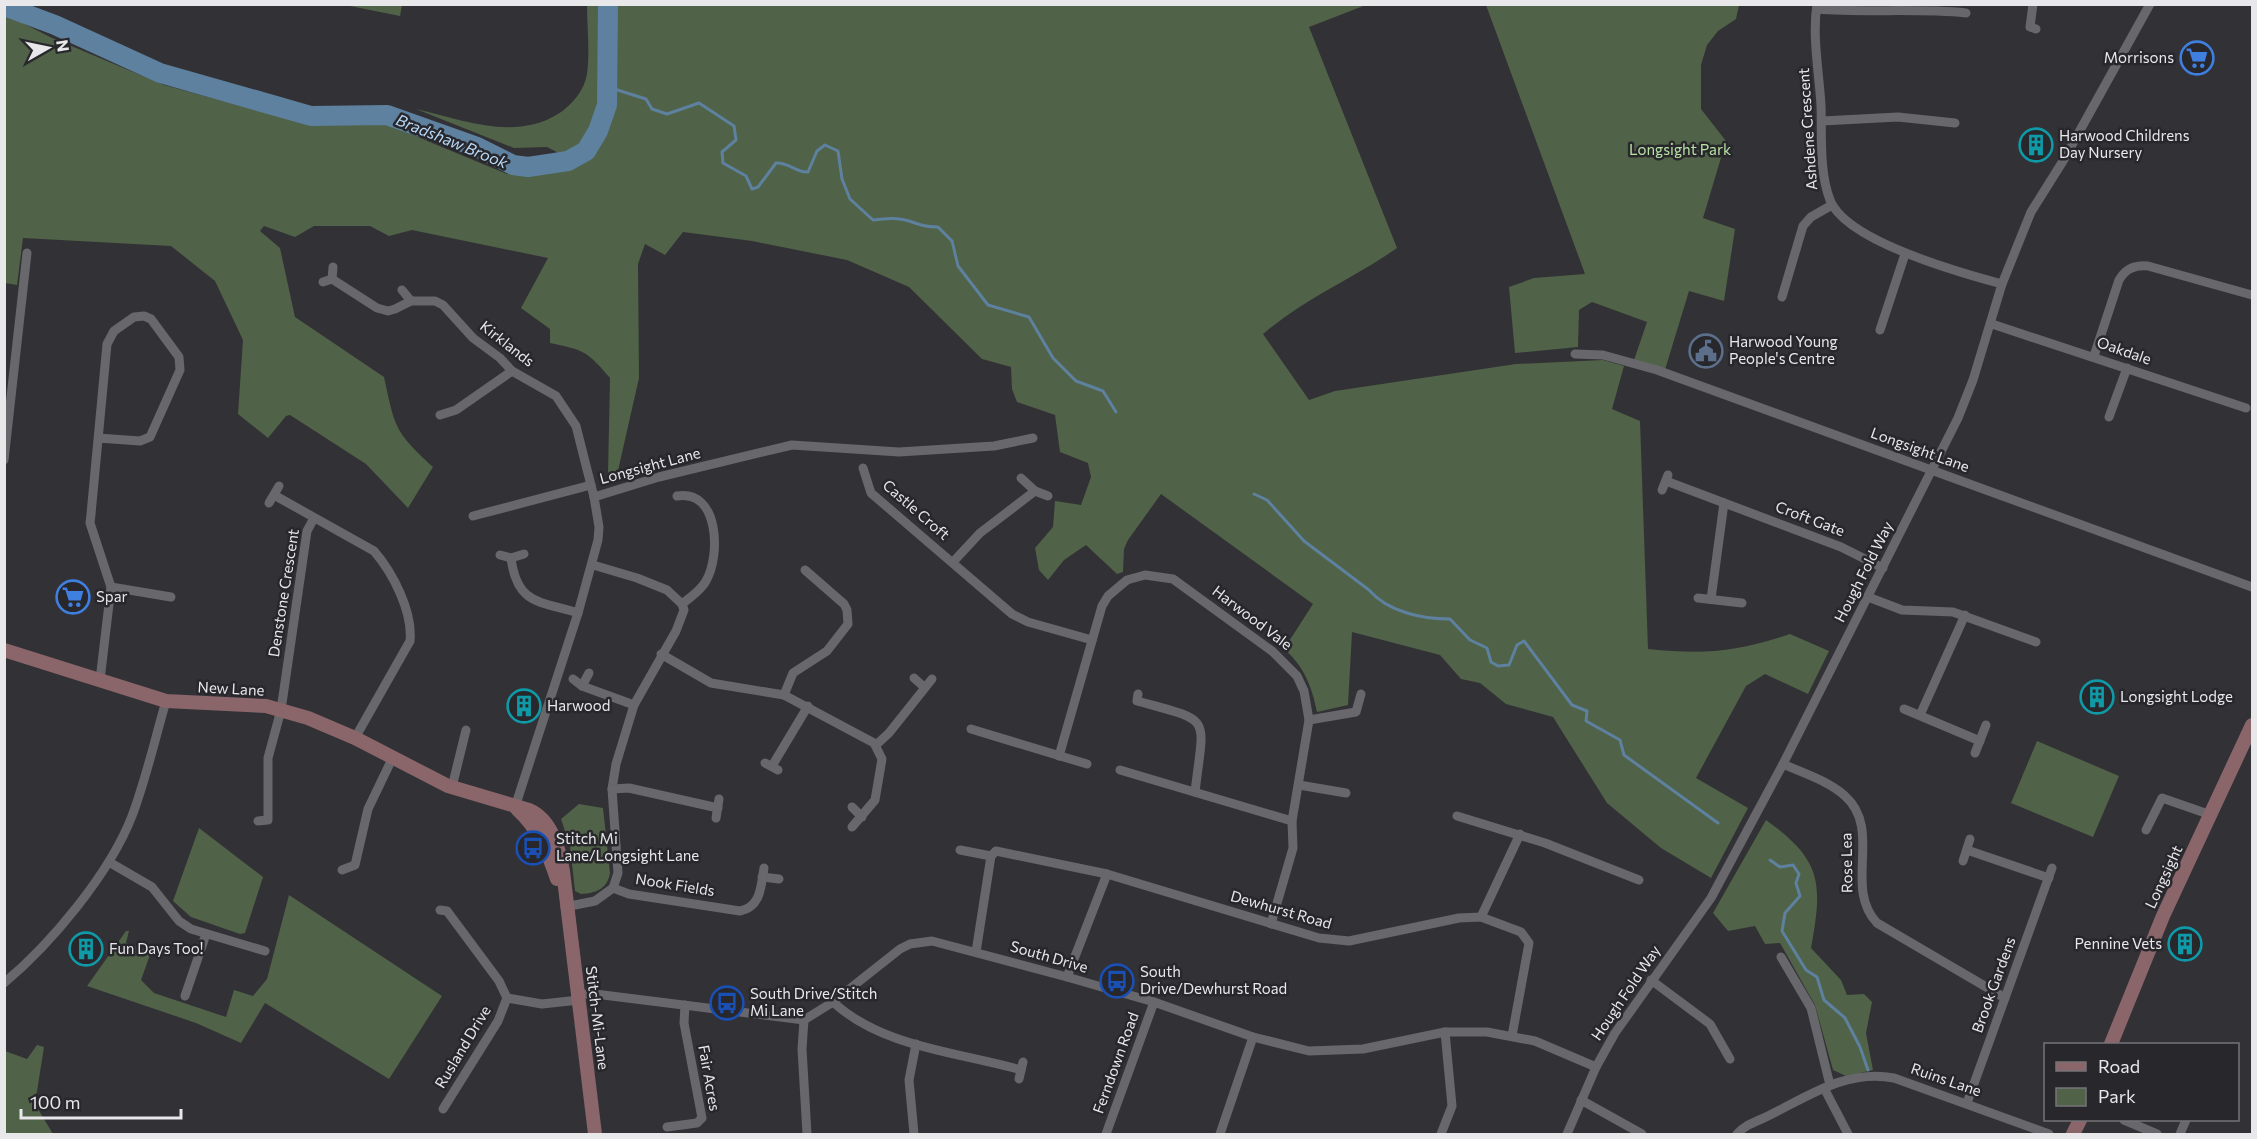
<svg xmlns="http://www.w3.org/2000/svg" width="2257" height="1139" font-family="Commissioner,sans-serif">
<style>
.green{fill:#506247}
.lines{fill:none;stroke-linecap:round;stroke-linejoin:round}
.stream{stroke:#5d819f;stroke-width:3}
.river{stroke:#5d819f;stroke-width:20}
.street{stroke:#67676c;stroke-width:9}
.secondary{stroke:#8a666a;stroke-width:14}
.labels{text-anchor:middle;stroke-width:5;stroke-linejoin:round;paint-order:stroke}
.poi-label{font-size:15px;fill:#e8e7ea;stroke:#28272c;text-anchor:start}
.street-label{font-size:15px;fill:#e8e7ea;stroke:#28272c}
.park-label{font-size:15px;fill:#b8e1a4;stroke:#28272c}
.water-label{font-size:16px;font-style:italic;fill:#b7d9f7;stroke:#28272c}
</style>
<rect width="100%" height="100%" fill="#323136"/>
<!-- green -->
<g class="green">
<path d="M345 5H402L400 16Z"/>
<path d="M587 5H1366L1309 27 1397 248C1353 279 1305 298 1263 334L1309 400 1335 391 1516 364 1603 360 1624 366 1612 409 1640 421 1648 649C1704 655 1737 652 1790 634L1829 651 1808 694 1765 674 1746 686 1696 778 1748 808 1711 878 1661 848 1607 803 1553 717 1506 704 1480 683 1461 679 1440 655 1352 632 1348 705 1317 712C1312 687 1304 666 1284 649L1313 604 1161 494 1128 540 1124 549 1123 572 1117 574 1086 545 1064 560 1048 580 1039 570 1035 548 1053 527 1055 501 1081 505 1091 477 1088 463 1060 452 1055 415 1017 402 1012 389 1011 367 982 359 909 287 847 260 752 241 683 232 665 255 645 244 638 264 639 378 617 475 608 474 610 378C587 351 584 350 550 343V329L521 308 548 258 412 230 389 236 370 226H314L295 237 264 226 260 231 280 248 295 317 384 377C395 427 394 431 433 467L408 508 366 464 290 415 286 416 268 438 238 414 243 340 215 281 171 246 23 238 17 285 5 283V14L50 37 164 85 311 125 384 123 507 174 550 173 574 161 547 147 514 148 416 109C463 120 514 141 558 114 572 105 584 91 587 74 590 52 587 27 587 5Z"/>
<path d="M1486 5H1739L1736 19 1718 31 1707 45 1701 65V109L1726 141 1703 218 1735 229 1724 301 1689 291 1664 373 1633 363 1647 322 1592 302 1579 310 1578 347 1515 353 1509 287 1534 278 1585 274Z"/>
<path d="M2037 741 2119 776 2093 837 2011 803Z"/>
<path d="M579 804 603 808 610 873C607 890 595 893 581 894L575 891 570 846 561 819Z"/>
<path d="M1766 820C1822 860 1823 883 1811 948L1841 980 1847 995 1864 994 1872 1002 1866 1033 1873 1070 1846 1076 1833 1070 1815 1005 1780 943 1765 944 1755 926 1728 931 1713 913Z"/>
<path d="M199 828 263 877 245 933 240 934 191 917 173 901Z"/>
<path d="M289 895 442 996 389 1079 265 1003 241 1043 196 1023 87 986 126 931H129L126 943 151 952 141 980 154 993 226 1017 234 990 253 996 267 979Z"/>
<path d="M37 1045 44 1047 35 1104 53 1134H5V1051L27 1059Z"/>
</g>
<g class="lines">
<!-- stream -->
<g class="stream">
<path d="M608 87 646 99 652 109 667 114 699 103 734 126 736 140 722 152 723 163 746 176 752 189 758 187 776 163C789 162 796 173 808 172L817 151 825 145 838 151 842 179 850 199 873 220C885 219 897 217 909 221 920 225 926 227 938 227L952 241 958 266 988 305 1029 317 1053 358 1076 381 1103 391 1116 412"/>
<path d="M1254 494 1267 500 1304 541 1369 590C1388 612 1422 619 1450 619L1470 640 1487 648 1491 662 1498 666 1509 665 1517 645 1524 641 1572 705 1587 711 1586 721 1620 740 1624 755 1718 823"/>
<path d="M1770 860 1780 867 1793 865 1799 874 1796 883 1800 896 1785 913 1782 931 1806 970 1817 977 1824 1000 1845 1018 1860 1047 1868 1070"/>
</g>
<!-- river -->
<path class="river" d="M4 6 55 25 160 73 311 116 387 115 477 147 513 165 528 167 568 161 586 151 598 131 607 105 608 4"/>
<!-- street -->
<g class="street">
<path d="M1817 4C1812 37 1819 72 1821 105 1822 134 1819 172 1830 200 1846 241 1961 273 2002 284"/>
<path d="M2033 4 2030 27 2036 29"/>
<path d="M1817 9C1867 13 1916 8 1966 13"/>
<path d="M1822 121 1898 117 1955 123"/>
<path d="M332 279 377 308 388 311 395 309 411 301H435L443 305 473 338 500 358 512 371 556 396 576 426 594 497 599 527 598 540 578 613 515 807"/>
<path d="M323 282 332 279 333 267"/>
<path d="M402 290 411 301"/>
<path d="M1782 297 1803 226 1811 217 1832 205"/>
<path d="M1992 324 2246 408"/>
<path d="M1880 330 1905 254"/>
<path d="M1575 354 1603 355 1657 370 2252 587"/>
<path d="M2094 356 2119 280C2126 268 2135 265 2148 266L2252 295"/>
<path d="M440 415 456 410 512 371"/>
<path d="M2109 417 2127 368"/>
<path d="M98 438 140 441 150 437 180 370 179 357 151 319 144 316 134 317 114 331 107 344 91 514 90 523 111 587 100 680"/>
<path d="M4 460 27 253"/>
<path d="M863 468 871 493 1012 614 1028 622 1092 640"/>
<path d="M1021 478 1035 491 1048 496"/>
<path d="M1666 481 1841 547 1883 568"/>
<path d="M1662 490 1668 475"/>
<path d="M274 495 374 551C393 573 413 612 410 641L355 738"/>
<path d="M677 496C719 489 721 555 706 581 701 590 690 598 682 604"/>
<path d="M594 497 659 477 792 445 899 452 994 446 1033 438"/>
<path d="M269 503 279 486"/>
<path d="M473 516 591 485"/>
<path d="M500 555 511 558 524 554"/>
<path d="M511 558C517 605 540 601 578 613"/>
<path d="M953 562 980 533 1035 491"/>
<path d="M593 565 637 578 667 590 682 604 684 610 676 631 634 705 616 764 612 789 618 873 613 888"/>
<path d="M111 587 171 597"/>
<path d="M1868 597 1902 610 1953 612 2036 642"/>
<path d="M1698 598 1742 603"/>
<path d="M1711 599 1724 503"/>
<path d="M661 654 711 683 784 695 874 743 882 759 875 800 852 827"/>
<path d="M914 678 924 687"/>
<path d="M573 679 582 686 634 705"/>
<path d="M582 686 589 673"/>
<path d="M1138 694 1137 701C1214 722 1204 714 1195 792"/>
<path d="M784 695 793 673 827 651 848 624 847 610 844 604 805 570"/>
<path d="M1904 709 1980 741"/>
<path d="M1920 715 1965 615"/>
<path d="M1309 720 1356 712 1361 694"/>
<path d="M971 729 1087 764"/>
<path d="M876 745 889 733 932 679"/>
<path d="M1975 753 1986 725"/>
<path d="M1059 756 1102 606 1108 596 1127 580 1145 575 1173 579 1272 651 1297 676 1304 691 1309 720 1292 821 1293 848 1271 924"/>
<path d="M765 763 778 770"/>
<path d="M1783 764C1803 773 1829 781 1845 796 1883 830 1843 887 1877 923L2005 998"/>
<path d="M772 766 808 706"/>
<path d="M1120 770 1292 821"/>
<path d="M1299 785 1346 793"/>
<path d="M452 787 466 730"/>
<path d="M612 789 629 788 718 808"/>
<path d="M852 807 862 817"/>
<path d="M1457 816 1545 843 1639 880"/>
<path d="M716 818 719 799"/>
<path d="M258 821 268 820V758L281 710 307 531 314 518"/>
<path d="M2146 830 2162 798 2211 815"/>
<path d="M960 850 991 856"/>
<path d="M1967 850 2049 878"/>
<path d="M1963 861 1970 839"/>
<path d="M109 862 152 887 179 921 191 929 265 951"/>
<path d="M342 870 355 865 368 809 392 759"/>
<path d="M762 877 779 879"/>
<path d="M565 907 595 901 613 888 629 894 740 911C761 907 761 886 764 868"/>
<path d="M440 910 447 911 499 981 507 998 498 1021 443 1109"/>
<path d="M1481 917 1520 834"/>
<path d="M976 952 991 856 996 851 1107 874 1319 938 1349 941 1459 918 1481 917 1521 932 1529 943 1512 1036"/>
<path d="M1781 957 1811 1008 1830 1085"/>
<path d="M1067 977 1107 874"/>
<path d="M1651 980 1710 1024 1730 1059"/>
<path d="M4 983C51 944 110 873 132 816 146 779 155 739 166 701"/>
<path d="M578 994H595L804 1020 833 1002 900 949 910 944 932 941 1067 977 1154 1002 1253 1037 1309 1051 1363 1049 1445 1032H1487L1535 1041 1596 1067"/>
<path d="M185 996 206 934"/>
<path d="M507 998 542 1004 579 1000"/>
<path d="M833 1002C883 1048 959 1052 1021 1070"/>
<path d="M804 1020 802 1049 807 1134"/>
<path d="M1019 1079 1023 1062"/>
<path d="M1824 1088 1848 1134"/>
<path d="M1581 1100 1642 1134"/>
<path d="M1967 1103 2052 868"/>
<path d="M2124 1120 2157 1134"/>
<path d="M667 1127 697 1123 702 1118 684 1023 685 1005"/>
<path d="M914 1134 909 1080 916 1044"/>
<path d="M1106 1134 1154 1002"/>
<path d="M1220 1134 1253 1037"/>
<path d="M1441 1134 1452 1106 1445 1032"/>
<path d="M1567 1134 1596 1067 1615 1033 1711 898 1783 764 1958 418 1973 380 2002 284 2031 212 2063 161 2150 4"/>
<path d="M1737 1134C1746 1124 1756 1122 1768 1116 1809 1096 1846 1069 1894 1078L2049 1134"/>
<path d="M2180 1134 2186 1120"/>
</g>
<!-- secondary -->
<g class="secondary">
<path d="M4 650 166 701 266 706 308 718 355 738 448 786 529 810C552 820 559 849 563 871L595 1134"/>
<path d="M517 809C539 829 548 852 557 879"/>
<path d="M2111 1044 2163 916 2252 725"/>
<path d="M2073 1134 2080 1120"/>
</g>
</g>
<!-- icons -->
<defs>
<symbol id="supermarket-ring" viewBox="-11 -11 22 22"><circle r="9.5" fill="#28272c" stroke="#3f7fe0" stroke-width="1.5"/><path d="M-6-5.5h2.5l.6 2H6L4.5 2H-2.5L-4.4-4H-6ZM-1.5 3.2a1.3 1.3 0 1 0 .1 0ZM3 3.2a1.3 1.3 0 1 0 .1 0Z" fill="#3f7fe0"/></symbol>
<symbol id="building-ring" viewBox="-11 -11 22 22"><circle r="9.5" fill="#28272c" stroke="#0f9aa8" stroke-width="1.5"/><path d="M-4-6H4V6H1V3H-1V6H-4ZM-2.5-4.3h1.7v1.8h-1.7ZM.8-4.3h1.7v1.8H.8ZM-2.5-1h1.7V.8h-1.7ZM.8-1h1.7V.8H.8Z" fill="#0f9aa8"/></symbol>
<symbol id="civic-ring" viewBox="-11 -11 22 22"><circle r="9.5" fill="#28272c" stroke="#5c6f8a" stroke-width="1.5"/><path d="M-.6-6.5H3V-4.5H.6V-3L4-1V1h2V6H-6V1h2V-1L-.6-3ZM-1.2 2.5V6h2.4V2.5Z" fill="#5c6f8a"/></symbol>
<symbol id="bus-ring" viewBox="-11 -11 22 22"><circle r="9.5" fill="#28272c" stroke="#1a4fb4" stroke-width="1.5"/><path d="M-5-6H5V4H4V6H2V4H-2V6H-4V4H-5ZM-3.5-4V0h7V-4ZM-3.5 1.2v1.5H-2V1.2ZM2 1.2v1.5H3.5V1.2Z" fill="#1a4fb4"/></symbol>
</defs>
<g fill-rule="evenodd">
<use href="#supermarket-ring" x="2178" y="39" width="38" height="38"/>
<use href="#building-ring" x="2017" y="126" width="38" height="38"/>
<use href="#civic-ring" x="1687" y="332" width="38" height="38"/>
<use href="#supermarket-ring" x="54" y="578" width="38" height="38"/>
<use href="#building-ring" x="2078" y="678" width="38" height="38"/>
<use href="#building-ring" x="505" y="687" width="38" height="38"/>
<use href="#bus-ring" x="514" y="829" width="38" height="38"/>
<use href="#building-ring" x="2166" y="925" width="38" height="38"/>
<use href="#building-ring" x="67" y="930" width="38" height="38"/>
<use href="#bus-ring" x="1098" y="962" width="38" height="38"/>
<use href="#bus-ring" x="708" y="984" width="38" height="38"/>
</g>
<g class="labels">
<!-- poi labels -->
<g class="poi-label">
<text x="2174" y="63" text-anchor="end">Morrisons</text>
<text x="2059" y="141">Harwood Childrens<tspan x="2059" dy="17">Day Nursery</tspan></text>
<text x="1729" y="347">Harwood Young<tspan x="1729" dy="17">People's Centre</tspan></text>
<text x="96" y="602">Spar</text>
<text x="2120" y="702">Longsight Lodge</text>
<text x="547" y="711">Harwood</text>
<text x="556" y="844">Stitch Mi<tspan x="556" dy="17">Lane/Longsight Lane</tspan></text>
<text x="2162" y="949" text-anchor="end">Pennine Vets</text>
<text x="109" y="954">Fun Days Too!</text>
<text x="1140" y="977">South<tspan x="1140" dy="17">Drive/Dewhurst Road</tspan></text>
<text x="750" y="999">South Drive/Stitch<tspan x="750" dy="17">Mi Lane</tspan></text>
</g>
<!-- street labels -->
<g class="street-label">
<text transform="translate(1808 129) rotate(-94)" y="5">Ashdene Crescent</text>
<text transform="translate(507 344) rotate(38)" y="5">Kirklands</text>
<text transform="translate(2124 351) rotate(19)" y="5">Oakdale</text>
<text transform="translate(1920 450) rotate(20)" y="5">Longsight Lane</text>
<text transform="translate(650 466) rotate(-15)" y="5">Longsight Lane</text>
<text transform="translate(916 510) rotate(41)" y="5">Castle Croft</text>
<text transform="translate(1810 519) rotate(21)" y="5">Croft Gate</text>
<text transform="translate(1864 572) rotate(-63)" y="5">Hough Fold Way</text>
<text transform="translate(284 593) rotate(-81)" y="5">Denstone Crescent</text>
<text transform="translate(1252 618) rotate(37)" y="5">Harwood Vale</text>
<text transform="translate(231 689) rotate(3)" y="5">New Lane</text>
<text transform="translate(1847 863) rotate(-91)" y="5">Rose Lea</text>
<text transform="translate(2164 877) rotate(-65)" y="5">Longsight</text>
<text transform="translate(675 885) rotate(9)" y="5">Nook Fields</text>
<text transform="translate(1281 910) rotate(16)" y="5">Dewhurst Road</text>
<text transform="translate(1049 957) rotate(16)" y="5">South Drive</text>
<text transform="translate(1994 985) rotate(-70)" y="5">Brook Gardens</text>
<text transform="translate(1626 993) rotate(-56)" y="5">Hough Fold Way</text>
<text transform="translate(597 1018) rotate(83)" y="5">Stitch-Mi-Lane</text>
<text transform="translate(463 1047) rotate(-59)" y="5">Rusland Drive</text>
<text transform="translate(1116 1063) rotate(-70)" y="5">Ferndown Road</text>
<text transform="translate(709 1078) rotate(80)" y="5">Fair Acres</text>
<text transform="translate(1946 1080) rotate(19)" y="5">Ruins Lane</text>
</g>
<!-- park labels -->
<g class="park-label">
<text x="1680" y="155">Longsight Park</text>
</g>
<!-- water labels -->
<g class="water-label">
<text transform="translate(452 141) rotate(22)" y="6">Bradshaw Brook</text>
</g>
</g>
<!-- border -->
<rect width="2257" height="1139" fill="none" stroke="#e8e7ea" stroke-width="12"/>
<!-- legend -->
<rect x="2044" y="1043" width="195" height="78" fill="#28272c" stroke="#757478" stroke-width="1.5"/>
<rect x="2056" y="1062" width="30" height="9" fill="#8a666a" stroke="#757478" stroke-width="1.5"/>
<text x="2098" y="1073" font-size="18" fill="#e8e7ea">Road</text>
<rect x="2056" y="1088" width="30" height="18" fill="#506247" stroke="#757478" stroke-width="1.5"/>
<text x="2098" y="1103" font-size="18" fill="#e8e7ea">Park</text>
<!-- north arrow -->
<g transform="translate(48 48) rotate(81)" stroke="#28272c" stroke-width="4.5" paint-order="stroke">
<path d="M0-4.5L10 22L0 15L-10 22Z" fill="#e8e7ea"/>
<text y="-9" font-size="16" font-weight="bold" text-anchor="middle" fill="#e8e7ea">N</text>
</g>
<!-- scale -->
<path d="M21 1109v9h160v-9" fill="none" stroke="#e8e7ea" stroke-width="3"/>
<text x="30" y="1109" font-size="18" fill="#e8e7ea" stroke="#28272c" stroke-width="4.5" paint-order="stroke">100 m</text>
</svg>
